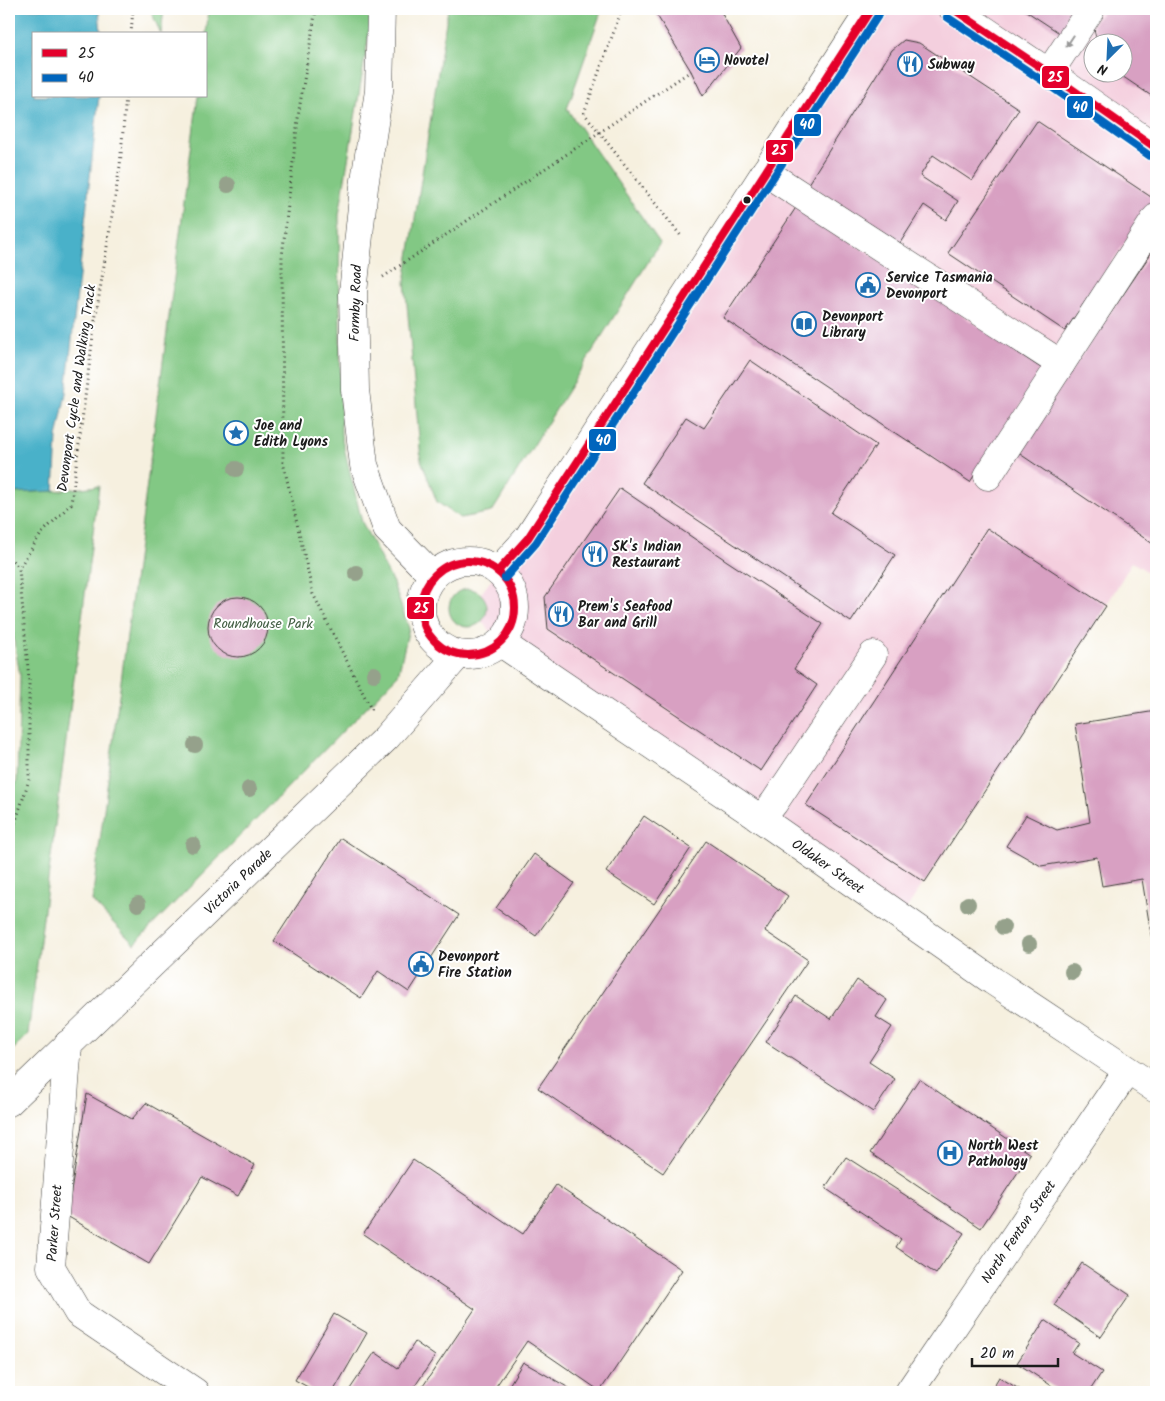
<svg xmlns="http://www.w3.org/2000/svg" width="1165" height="1401" font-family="Kalam,sans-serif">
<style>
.built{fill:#f4cfde;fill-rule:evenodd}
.green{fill:#82c884;stroke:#4f7250}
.water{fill:#4ab1c9;stroke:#336672}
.building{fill:#d8a0c2}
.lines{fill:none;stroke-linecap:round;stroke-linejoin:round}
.minor-casing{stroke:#3d3c39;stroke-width:29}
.major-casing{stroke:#3d3c39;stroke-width:29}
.path{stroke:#3d3c39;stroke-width:3;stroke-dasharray:1 4;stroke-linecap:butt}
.minor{stroke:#fff;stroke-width:28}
.major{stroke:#fff;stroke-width:28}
.bus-1-casing{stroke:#fff;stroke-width:11}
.bus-2-casing{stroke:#fff;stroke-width:11}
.bus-1{stroke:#e4002b;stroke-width:8}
.bus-2{stroke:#0065bd;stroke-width:8}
.tree{fill:#95a18b}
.oneway{fill:#999}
.bus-dot{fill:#1c1c1c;stroke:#fff;stroke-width:2}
.labels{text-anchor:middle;stroke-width:4;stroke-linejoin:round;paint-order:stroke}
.poi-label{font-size:14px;font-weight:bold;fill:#1c1c1c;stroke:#fff;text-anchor:start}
.street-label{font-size:14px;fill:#1c1c1c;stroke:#fff}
.park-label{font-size:14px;fill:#456146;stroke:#fff}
.line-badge{stroke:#fff;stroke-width:2}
.badge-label{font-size:14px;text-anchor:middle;font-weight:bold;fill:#fff}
</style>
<rect width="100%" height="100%" fill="#fff"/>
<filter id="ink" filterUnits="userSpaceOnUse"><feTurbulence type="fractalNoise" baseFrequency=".02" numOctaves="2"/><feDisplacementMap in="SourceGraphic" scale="10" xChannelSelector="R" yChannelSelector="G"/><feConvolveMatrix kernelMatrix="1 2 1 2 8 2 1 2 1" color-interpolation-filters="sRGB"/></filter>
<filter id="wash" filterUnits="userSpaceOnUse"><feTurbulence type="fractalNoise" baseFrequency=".0096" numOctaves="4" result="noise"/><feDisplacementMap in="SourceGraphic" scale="20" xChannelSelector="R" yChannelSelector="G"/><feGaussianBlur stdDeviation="1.12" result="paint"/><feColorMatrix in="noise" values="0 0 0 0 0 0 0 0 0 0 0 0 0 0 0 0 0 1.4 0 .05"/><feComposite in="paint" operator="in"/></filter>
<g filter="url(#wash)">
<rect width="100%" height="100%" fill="#f6f0df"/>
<!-- built -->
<path class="built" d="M871 9H1156V577L1132 562 1106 606 901 917 501 643 470 608 498 571ZM1092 42H1122V72H1092Z"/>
<!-- green -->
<g class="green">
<path d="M150 9H164L161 34Z"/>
<path d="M209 9H373L339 215 341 435 362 522 393 583 409 628 398 675 134 944 92 901 198 96H206V34Z"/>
<path d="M448 9H602L567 109 660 243 492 512 460 518 437 502 421 460 405 282Z"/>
<path d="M99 486 28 1034 9 1054V802L17 781 20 675 9 612V493L54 491Z"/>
<circle cx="468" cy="608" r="19"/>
</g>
<!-- water -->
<path class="water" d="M9 9H99L101 34H34V96H99L66 393 57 438 54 491 9 493Z"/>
<g id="blocks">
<!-- building -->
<g class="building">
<path d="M653 9H726L722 14 741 48 703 96 691 71Z"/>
<path d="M1023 9H1077L1061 34Z"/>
<path d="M1104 9H1156V99L1116 72H1122V42H1097L1093 25Z"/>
<path d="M904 40 919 43 1019 109 972 181 933 155 920 176 958 201 946 220 924 205 900 243 808 184 892 50Z"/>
<path d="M1037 121 1154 199 1065 331 948 253Z"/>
<path d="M797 206 1044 370 970 482 723 318Z"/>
<path d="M1156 246V546L1017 452Z"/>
<path d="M750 360 876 445 831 513 895 555 851 622 642 483 686 417 704 428Z"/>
<path d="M620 488 727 561 823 624 794 669 817 685 761 771 548 629 545 597Z"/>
<path d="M987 528 1106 606 925 882 806 805Z"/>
<circle cx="238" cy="627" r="30"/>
<path d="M1156 711V959H1155L1142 879 1102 886 1097 857 1041 866 1006 846 1026 815 1057 830 1090 822 1075 724Z"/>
<path d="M644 816 691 848 654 904 606 872Z"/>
<path d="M341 838 459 915 409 992 378 971 361 998 274 941Z"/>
<path d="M706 841 788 896 765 931 808 960 663 1173 538 1088Z"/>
<path d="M534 854 574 883 536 936 496 908Z"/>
<path d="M857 980 887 1000 876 1017 892 1027 869 1062 895 1079 873 1112 766 1042 796 996 831 1019Z"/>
<path d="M919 1079 1030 1154 981 1228 870 1153Z"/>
<path d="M87 1094 132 1119 146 1103 255 1165 238 1196 202 1177 149 1264 67 1216Z"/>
<path d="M846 1157 964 1233 936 1274 896 1247 901 1239 825 1188Z"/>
<path d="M413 1160 523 1234 556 1185 682 1270 600 1391 527 1341 492 1392H419L475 1309 363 1234Z"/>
<path d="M1082 1263 1130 1295 1101 1337 1054 1305Z"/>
<path d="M334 1314 367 1333 333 1392H317L295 1380Z"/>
<path d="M1045 1320 1079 1343 1072 1353 1102 1372 1089 1392H1061L1017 1363Z"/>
<path d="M415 1342 435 1356 411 1392H348L375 1352 398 1368Z"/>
<path d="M523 1362 569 1388 566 1392H505Z"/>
<path d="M999 1377 1024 1392H990Z"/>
</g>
</g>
</g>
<g filter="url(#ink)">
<use href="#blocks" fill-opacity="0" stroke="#3d3c39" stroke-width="1"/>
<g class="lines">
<defs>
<g id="minor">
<path d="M1049 73 1091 9"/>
<path d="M765 172 1061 364"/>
<path d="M988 476 1156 218"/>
<path d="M761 819 774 803 873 655"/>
<path d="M68 1044 51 1267 78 1313 195 1392"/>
<path id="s1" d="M9 1102 386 738 458 655"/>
<path id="s2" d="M909 1392 1127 1071"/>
</g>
<g id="major">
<path d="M381 9 379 91 364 187 353 293 355 390 364 465 387 529 433 576"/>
<path d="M953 9 1049 73 1156 148"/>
<circle cx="468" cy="608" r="47"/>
<path d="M498 571 528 538 871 9"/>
<path id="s3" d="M501 643 761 819 993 981 1156 1089"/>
</g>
</defs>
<!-- minor casing -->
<use href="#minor" class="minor-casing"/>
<!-- major casing -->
<use href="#major" class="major-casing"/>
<!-- path -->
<g class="path">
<path d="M316 9 299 110 282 257 283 462 313 594 372 711"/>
<path d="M622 9 584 113 681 236"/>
<path d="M131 34 133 9"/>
<path d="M383 277 691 71"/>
<path d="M9 557 19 568"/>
<path d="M9 842 29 780V680L19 568 41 534 71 504 95 321 120 166 126 96"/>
</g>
<!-- minor -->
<use href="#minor" class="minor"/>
<!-- major -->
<use href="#major" class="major"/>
<defs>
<g id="bus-1">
<path d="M953 9 1049 73 1156 148"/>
<circle cx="468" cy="608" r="47"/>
<path d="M498 571 528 538 871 9"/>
</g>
<g id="bus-2">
<path d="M947 17 1043 81 1150 156"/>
<path d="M505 578 536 543 879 14"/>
</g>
</defs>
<!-- bus-1 casing -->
<use href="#bus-1" class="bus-1-casing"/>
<!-- bus-2 casing -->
<use href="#bus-2" class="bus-2-casing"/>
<!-- bus-1 -->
<use href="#bus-1" class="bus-1"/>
<!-- bus-2 -->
<use href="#bus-2" class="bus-2"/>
</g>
<!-- trees -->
<g class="tree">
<circle cx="228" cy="185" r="8"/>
<circle cx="236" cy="469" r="8"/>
<circle cx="356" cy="573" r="8"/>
<circle cx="374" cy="674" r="8"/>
<circle cx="195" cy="745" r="8"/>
<circle cx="249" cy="789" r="8"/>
<circle cx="193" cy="845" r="8"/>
<circle cx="138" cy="904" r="8"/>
<circle cx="968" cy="904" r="8"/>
<circle cx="1003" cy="927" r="8"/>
<circle cx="1029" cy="944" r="8"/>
<circle cx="1072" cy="972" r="8"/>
</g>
<!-- one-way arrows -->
<defs><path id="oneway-solid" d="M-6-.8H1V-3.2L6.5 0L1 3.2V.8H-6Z" transform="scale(1.25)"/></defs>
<use class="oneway" href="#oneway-solid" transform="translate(1070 41) rotate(123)"/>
</g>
<!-- icons -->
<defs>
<symbol id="hotel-ring" viewBox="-11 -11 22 22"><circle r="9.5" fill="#fff" stroke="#1f6fb2" stroke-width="1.5"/><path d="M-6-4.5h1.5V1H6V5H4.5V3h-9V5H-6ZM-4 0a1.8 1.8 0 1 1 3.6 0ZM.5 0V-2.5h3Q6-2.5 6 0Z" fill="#1f6fb2"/></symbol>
<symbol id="restaurant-ring" viewBox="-11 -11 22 22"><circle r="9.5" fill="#fff" stroke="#1f6fb2" stroke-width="1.5"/><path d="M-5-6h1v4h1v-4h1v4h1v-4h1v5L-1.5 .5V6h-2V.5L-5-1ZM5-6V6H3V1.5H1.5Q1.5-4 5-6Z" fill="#1f6fb2"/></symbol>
<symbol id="civic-ring" viewBox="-11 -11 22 22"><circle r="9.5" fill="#fff" stroke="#1f6fb2" stroke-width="1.5"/><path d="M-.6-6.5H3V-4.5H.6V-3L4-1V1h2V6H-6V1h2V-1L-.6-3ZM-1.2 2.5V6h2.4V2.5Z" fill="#1f6fb2"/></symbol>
<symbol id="library-ring" viewBox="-11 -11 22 22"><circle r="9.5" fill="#fff" stroke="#1f6fb2" stroke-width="1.5"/><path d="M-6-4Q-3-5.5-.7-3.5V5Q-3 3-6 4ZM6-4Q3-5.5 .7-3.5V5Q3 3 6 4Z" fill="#1f6fb2"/></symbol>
<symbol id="sight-ring" viewBox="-11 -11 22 22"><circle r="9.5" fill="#fff" stroke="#1f6fb2" stroke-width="1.5"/><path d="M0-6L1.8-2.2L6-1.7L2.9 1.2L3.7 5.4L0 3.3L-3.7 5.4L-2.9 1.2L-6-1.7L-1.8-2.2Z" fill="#1f6fb2"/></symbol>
<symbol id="hospital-ring" viewBox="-11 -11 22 22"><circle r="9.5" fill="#fff" stroke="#1f6fb2" stroke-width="1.5"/><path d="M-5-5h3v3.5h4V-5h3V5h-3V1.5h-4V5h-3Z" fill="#1f6fb2"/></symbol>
</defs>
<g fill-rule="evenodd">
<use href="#hotel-ring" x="693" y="46" width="28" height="28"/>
<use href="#restaurant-ring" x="896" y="50" width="28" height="28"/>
<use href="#civic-ring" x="854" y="271" width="28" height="28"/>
<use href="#library-ring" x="790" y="310" width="28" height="28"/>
<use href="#sight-ring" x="222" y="419" width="28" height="28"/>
<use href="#restaurant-ring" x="581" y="540" width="28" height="28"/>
<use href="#restaurant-ring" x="547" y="600" width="28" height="28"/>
<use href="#civic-ring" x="407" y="950" width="28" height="28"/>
<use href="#hospital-ring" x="936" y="1139" width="28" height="28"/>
</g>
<!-- markers -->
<circle class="bus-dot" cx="747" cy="200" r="4.5"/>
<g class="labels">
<!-- poi labels -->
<g class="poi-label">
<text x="724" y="65">Novotel</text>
<text x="928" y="69">Subway</text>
<text x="886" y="282">Service Tasmania<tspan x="886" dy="16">Devonport</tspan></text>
<text x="822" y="321">Devonport<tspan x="822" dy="16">Library</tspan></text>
<text x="254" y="430">Joe and<tspan x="254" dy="16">Edith Lyons</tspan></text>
<text x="612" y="551">SK's Indian<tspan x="612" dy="16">Restaurant</tspan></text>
<text x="578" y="611">Prem's Seafood<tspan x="578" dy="16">Bar and Grill</tspan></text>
<text x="438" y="961">Devonport<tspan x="438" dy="16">Fire Station</tspan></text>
<text x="968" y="1150">North West<tspan x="968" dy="16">Pathology</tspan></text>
</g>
<!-- street labels -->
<g class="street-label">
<text transform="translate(355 303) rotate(-88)" y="5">Formby Road</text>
<text transform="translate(76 388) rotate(-82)" y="5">Devonport Cycle and Walking Track</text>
<text dy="5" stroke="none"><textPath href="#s3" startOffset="396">Oldaker Street</textPath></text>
<text dy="5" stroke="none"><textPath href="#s1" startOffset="318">Victoria Parade</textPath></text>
<text transform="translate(54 1223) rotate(-86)" y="5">Parker Street</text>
<text dy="5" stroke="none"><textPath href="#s2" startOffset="194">North Fenton Street</textPath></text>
</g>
<!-- park labels -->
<g class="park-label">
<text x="263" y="628">Roundhouse Park</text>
</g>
</g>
<g class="line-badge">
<rect x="1041" y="65" width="29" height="24" rx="5" fill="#e4002b"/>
<rect x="1066" y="95" width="28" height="24" rx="5" fill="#0065bd"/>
<rect x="793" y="113" width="29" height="24" rx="5" fill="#0065bd"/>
<rect x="765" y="139" width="29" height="24" rx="5" fill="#e4002b"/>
<rect x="588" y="428" width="29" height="24" rx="5" fill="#0065bd"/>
<rect x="406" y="596" width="29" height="24" rx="5" fill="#e4002b"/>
</g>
<g class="badge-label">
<text x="1055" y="82">25</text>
<text x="1080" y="112">40</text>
<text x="807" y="129">40</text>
<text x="779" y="155">25</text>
<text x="603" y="445">40</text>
<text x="421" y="613">25</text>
</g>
<!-- margin -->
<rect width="1165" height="1401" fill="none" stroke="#fff" stroke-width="30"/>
<!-- legend -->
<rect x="32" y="32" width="175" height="65" fill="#ffffff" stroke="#a4a4a4"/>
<rect x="42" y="49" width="25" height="8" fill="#e4002b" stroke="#a4a4a4"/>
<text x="78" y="58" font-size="15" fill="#1c1c1c">25</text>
<rect x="42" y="74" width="25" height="8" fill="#0065bd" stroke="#a4a4a4"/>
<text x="78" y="82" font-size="15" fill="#1c1c1c">40</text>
<!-- north arrow -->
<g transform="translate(1108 58) rotate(204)"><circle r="24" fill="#ffffff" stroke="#a4a4a4"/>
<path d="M0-4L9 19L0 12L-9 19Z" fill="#1f6fb2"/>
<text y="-8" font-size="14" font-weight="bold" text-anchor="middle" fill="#1c1c1c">N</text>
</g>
<!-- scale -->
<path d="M972 1358v8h86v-8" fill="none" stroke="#1c1c1c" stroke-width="2.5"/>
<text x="980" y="1358" font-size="15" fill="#1c1c1c" stroke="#ffffff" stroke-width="4" paint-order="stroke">20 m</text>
</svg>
